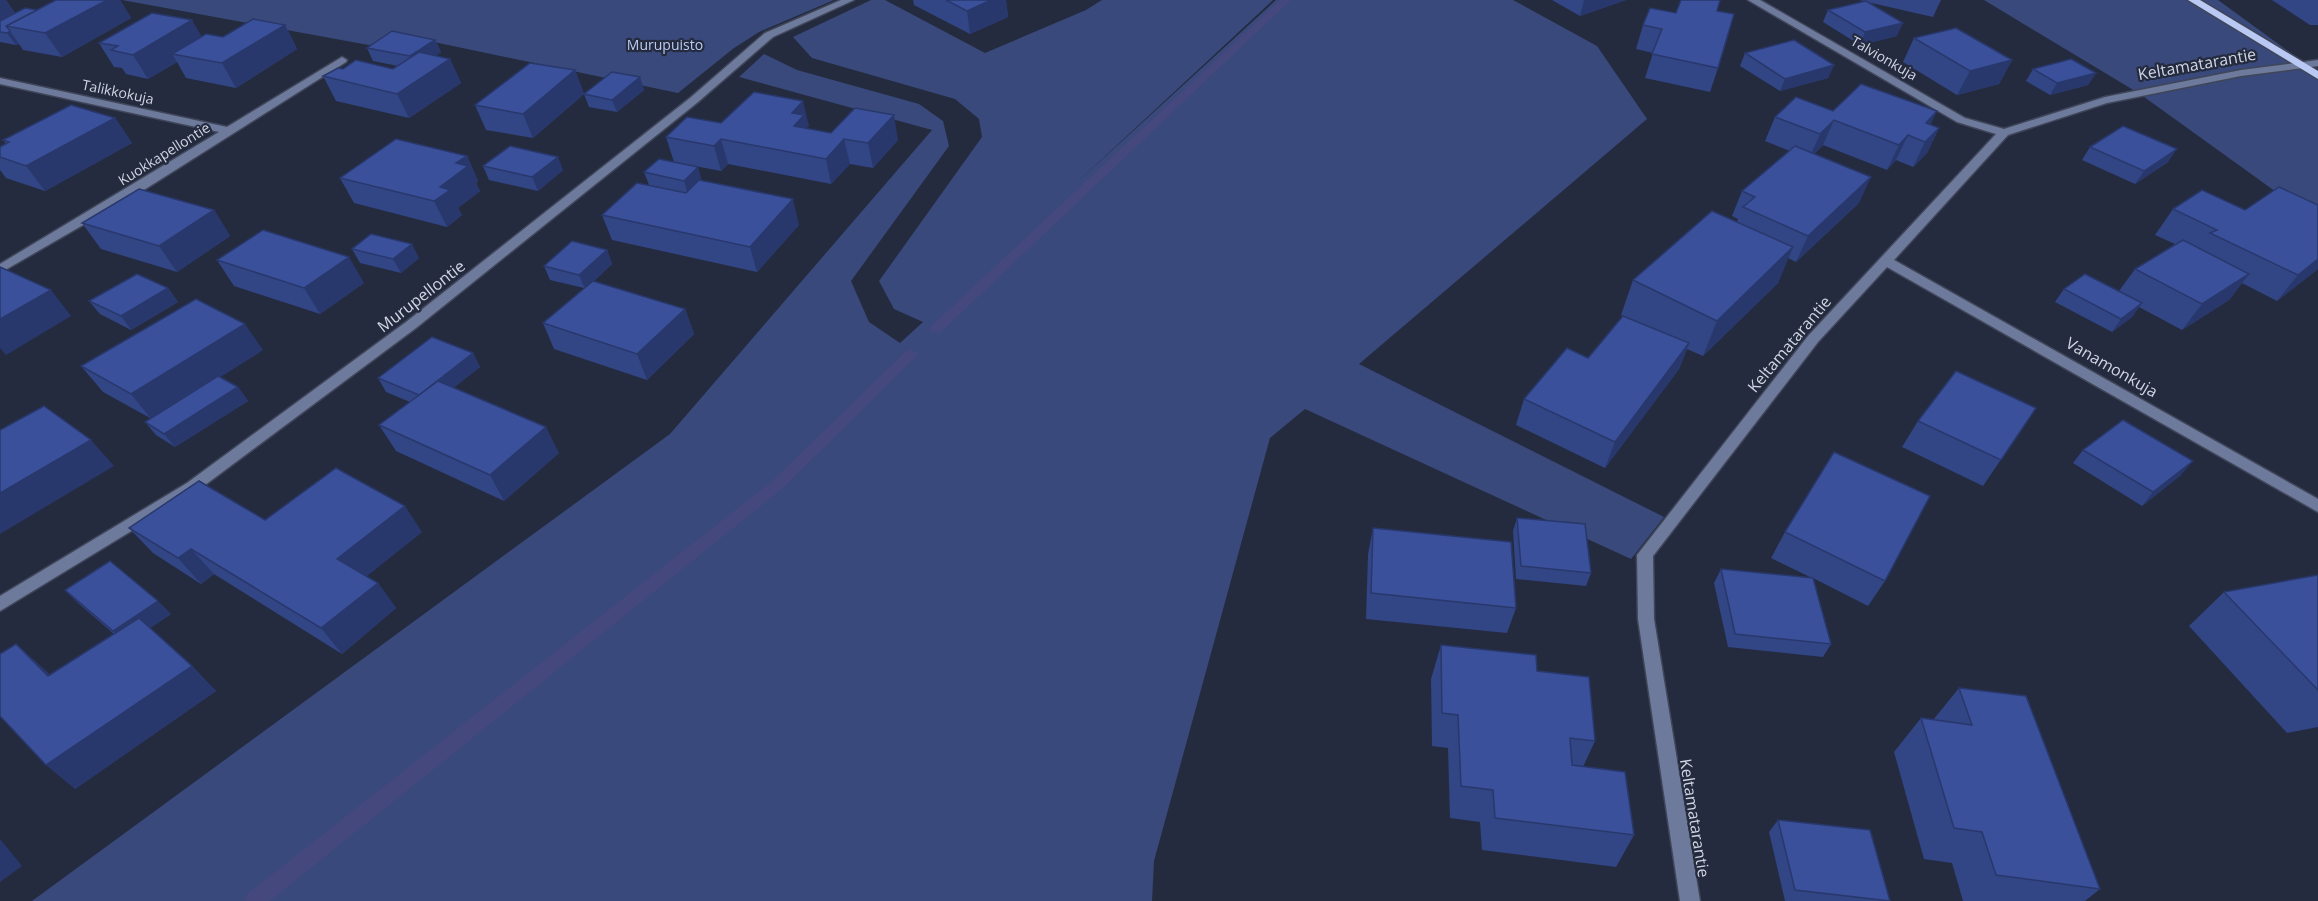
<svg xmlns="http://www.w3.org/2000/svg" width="2318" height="901" font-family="'Open Sans',sans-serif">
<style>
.green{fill:#39497b}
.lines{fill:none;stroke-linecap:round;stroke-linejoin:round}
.stream{fill:#44487d;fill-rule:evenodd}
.minor-casing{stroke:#404659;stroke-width:3}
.major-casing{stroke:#404659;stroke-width:3}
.minor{fill:#6d7a9c;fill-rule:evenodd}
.major{fill:#b9c9f4;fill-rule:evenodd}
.wall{fill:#324584}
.shaded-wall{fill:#29386c}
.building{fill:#3a509a;stroke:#29386c;stroke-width:1.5}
.labels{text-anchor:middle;stroke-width:4.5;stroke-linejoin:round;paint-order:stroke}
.far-park-label{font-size:14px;fill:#bbcaf4;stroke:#242b3f}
.far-street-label{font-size:14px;fill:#d0d5e2;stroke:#242b3f}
.street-label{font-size:16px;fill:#d0d5e2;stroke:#242b3f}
</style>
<rect width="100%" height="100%" fill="#242b3f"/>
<!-- green -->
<g class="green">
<path d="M122 0H834L759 32 734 48 678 93 405 36 385 48Z"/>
<path d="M871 0H885L985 53 1086 10 1102 0H1273L1072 187 1276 0H1513L1597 46 1647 119 1359 364 1664 517 1631 559 1305 409 1270 438 1154 861 1152 901H32L670 434 932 130 739 77 764 54 797 70 919 104 943 121 949 146 851 281 869 322 900 343 923 322 894 309 879 281 982 137 979 119 955 99 812 58 793 37Z"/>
<path d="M1984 0H2218L2295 56 2318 70V222L2140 94Z"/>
</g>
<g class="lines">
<!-- stream -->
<g class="stream">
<path d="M1280 0H1291L941 332H931L929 329 931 326Z"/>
<path d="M911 349 918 354 916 357 782 489 270 901H244L247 894 772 481 906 351Z"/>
</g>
<defs>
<g id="minor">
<path d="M841 0H854L773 37 698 102 416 328 197 491 0 611V596L187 483 406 322 690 98 765 33Z"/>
<path d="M1748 0H1760L1965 118 2004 129 2105 97 2241 70 2318 60V66L2241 76 2107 103 2008 135 1894 260 2318 499V512L1887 267 1818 342 1653 556 1654 619 1700 901H1680L1638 619 1637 555 1808 336 1996 134 1957 122Z"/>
<path d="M342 57 347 60 346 62 147 188 0 273V264L219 132 0 84V78L227 127Z"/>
</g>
<path id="major" d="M2188 0H2200L2318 71V79Z"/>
</defs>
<!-- minor casing -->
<use href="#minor" class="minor-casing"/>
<!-- major casing -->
<use href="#major" class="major-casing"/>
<!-- minor -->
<use href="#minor" class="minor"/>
<!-- major -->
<use href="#major" class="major"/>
</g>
<!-- wall -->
<g class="wall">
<path d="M0 0H6L15 13 37 10 56 0H120L131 18 62 57 23 50 19 44 16 45 0 42Z"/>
<path d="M913 0H1006L1008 17 970 34 914 5Z"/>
<path d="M1552 0H1626L1580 16Z"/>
<path d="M1859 0H1941L1933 17 1867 2 1897 36 1860 45 1823 22 1828 10 1865 1Z"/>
<path d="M2272 0H2318V25H2310Z"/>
<path d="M1717 11 1718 68 1710 92 1645 78 1653 53 1636 49 1643 25 1676 13Z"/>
<path d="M285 25 297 49 236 88 186 78 177 62 148 79 126 74 122 68 114 67 99 43 202 36 223 37Z"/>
<path d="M1914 38 2012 60 1999 84 1957 95 1903 62Z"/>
<path d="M435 40 441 52 435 56 450 59 461 83 409 118 336 101 323 76 343 69H393L398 66 373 61 367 48Z"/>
<path d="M1745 53 1834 65 1828 78 1780 91 1740 66Z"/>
<path d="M2033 69 2096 73 2088 85 2050 95 2026 81Z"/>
<path d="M575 70 584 94 533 138 486 130 475 105Z"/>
<path d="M640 77 644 90 617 112 589 107 584 94Z"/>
<path d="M1833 111 1930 125 1939 128 1927 153 1913 167 1896 160 1887 170 1823 145 1814 154 1859 203 1796 262 1788 258 1778 283 1703 356 1687 349 1679 369 1605 468 1516 425 1524 399 1588 358 1623 316 1621 315 1633 280 1737 222 1738 219 1732 216 1742 191 1790 151 1765 141 1775 117Z"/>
<path d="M115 118 132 143 45 191 6 178 0 170V146L6 144 3 140Z"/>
<path d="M721 123 809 126 807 127V129L831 133 898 140 873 168 850 164 831 184 728 164 721 171 674 162 666 137Z"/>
<path d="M2090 147 2168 162 2135 184 2082 160Z"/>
<path d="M467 156 478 181 476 183 480 191 458 208 462 215 447 227 354 203 340 178Z"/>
<path d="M483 166 563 170 538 191 489 180Z"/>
<path d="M644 172 702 181 799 225 757 272 612 240 602 215 649 185Z"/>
<path d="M2173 209 2318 269 2277 301 2242 283 2229 300 2182 330 2139 307 2132 317 2112 332 2055 302 2064 289 2119 291 2135 269 2175 244 2155 235Z"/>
<path d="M214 210 230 236 177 272 101 249 82 223Z"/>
<path d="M352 249 419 258 401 273 360 263Z"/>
<path d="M607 250 612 264 594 281 685 309 694 334 647 380 554 349 543 323 584 288 550 280 544 266Z"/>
<path d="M217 260 364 283 320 314 234 286Z"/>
<path d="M168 288 178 302 131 330 100 314 89 301Z"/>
<path d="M263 350 220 377 238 387 248 401 175 447 156 435 145 422 150 418 103 392 81 366Z"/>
<path d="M473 353 480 367 453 388 559 453 504 501 396 451 379 425 410 402 386 392 378 378Z"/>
<path d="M2036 408 1983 486 1902 447 1918 421Z"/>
<path d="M2083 450 2181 475 2142 506 2073 463Z"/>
<path d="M1517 518 1591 573 1586 586 1516 579 1513 531Z"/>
<path d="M265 520 422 532 366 576 378 583 396 608 342 654 214 574 201 584 153 553 129 528Z"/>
<path d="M1373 528 1516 608 1507 633 1366 619 1368 554Z"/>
<path d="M1785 532 1885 581 1868 606 1813 578 1831 644 1823 657 1728 647 1714 583 1721 569 1812 578 1771 558Z"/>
<path d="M2318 575V727L2287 733 2189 626 2224 592Z"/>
<path d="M65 590 171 614 150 628 192 666 216 691 75 789 16 644 50 675 114 634 78 603Z"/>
<path d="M1441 645 1537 671 1595 741 1583 767 1634 835 1616 867 1482 850 1480 822 1450 818 1448 748 1432 746 1431 679Z"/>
<path d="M1959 688 2100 889 2085 901H1963L1952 863 1924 859 1894 752 1921 718 1933 720Z"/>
<path d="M1778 820 1890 901H1785L1769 832Z"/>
</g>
<!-- shaded-wall -->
<g class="shaded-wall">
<path d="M0 0H6L17 16 0 25Z"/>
<path d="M107 0H120L131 18 62 57 45 33Z"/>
<path d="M991 0H1006L1008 17 970 34 967 11Z"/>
<path d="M1584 0H1626L1580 16Z"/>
<path d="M192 20 206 44 172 54 177 62 148 79 133 55Z"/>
<path d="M1903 23 1897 36 1860 45 1865 32Z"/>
<path d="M285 25 297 49 236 88 222 63Z"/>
<path d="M10 31 19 44 16 45 7 33Z"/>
<path d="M435 40 441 52 416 69 410 56Z"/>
<path d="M450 59 461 83 409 118 397 94Z"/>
<path d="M2012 60 1999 84 1957 95 1970 71Z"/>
<path d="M1834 65 1828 78 1780 91 1785 79Z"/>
<path d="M575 70 584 94 533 138 523 114Z"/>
<path d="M2096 73 2088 85 2050 95 2057 83Z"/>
<path d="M640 77 644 90 617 112 612 100Z"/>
<path d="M803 101 809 126 807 127 810 140 794 126 792 113Z"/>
<path d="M1937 111 1925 136 1926 123Z"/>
<path d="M894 115 898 140 873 168 868 143Z"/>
<path d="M115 118 132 143 45 191 26 166Z"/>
<path d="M1834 120 1823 145 1809 159 1820 134Z"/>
<path d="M1939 128 1927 153 1913 167 1925 142Z"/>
<path d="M1908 135 1896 160 1887 170 1899 145Z"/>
<path d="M721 139 728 164 721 171 714 146Z"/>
<path d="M844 139 850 164 831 184 826 159Z"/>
<path d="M2177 149 2168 162 2135 184 2144 171Z"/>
<path d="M467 156 478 181 476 183 480 191 458 208 462 215 447 227 434 201 440 187 456 163Z"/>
<path d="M558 157 563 170 538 191 532 177Z"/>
<path d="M698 167 702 181 688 194 684 181Z"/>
<path d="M1871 177 1859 203 1796 262 1808 236Z"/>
<path d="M793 199 799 225 757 272 750 247Z"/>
<path d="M214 210 230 236 177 272 159 246Z"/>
<path d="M412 244 419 258 401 273 393 259Z"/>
<path d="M1793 247 1778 283 1703 356 1717 321Z"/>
<path d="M607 250 612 264 585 289 579 275Z"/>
<path d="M349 257 364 283 320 314 304 288Z"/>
<path d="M2318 259V269L2277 301 2298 275Z"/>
<path d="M2249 274 2229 300 2182 330 2202 304Z"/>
<path d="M168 288 178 302 131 330 121 316Z"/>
<path d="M51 290 71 316 6 355 0 348V319Z"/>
<path d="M2142 303 2132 317 2112 332 2121 319Z"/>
<path d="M685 309 694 334 647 380 637 354Z"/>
<path d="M245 324 263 350 152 420 131 394Z"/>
<path d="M1689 343 1679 369 1605 468 1615 442Z"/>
<path d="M473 353 480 367 427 409 419 395Z"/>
<path d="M238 387 248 401 175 447 164 434Z"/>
<path d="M546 427 559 453 504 501 490 475Z"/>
<path d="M91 440 114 466 0 534V493Z"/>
<path d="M2193 461 2181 475 2142 506 2153 492Z"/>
<path d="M405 506 422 532 356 585 337 559Z"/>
<path d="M191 549 214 574 201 584 178 558Z"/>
<path d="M378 583 396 608 342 654 321 628Z"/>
<path d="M158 601 171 614 126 644 113 631Z"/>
<path d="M16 644 44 669 76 701 48 676Z"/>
<path d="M192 666 216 691 75 789 46 765Z"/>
<path d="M0 839 22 866 0 882Z"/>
</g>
<!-- building -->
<g class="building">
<path d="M56 0H107L45 33 6 26Z"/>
<path d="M946 0H991L967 11Z"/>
<path d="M1681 0H1720L1717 11 1734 14 1718 68 1652 54 1662 29 1643 25 1650 8 1676 13Z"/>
<path d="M1866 1 1903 23 1865 32 1828 10Z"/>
<path d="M25 8 37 10 6 26 10 31 7 33 0 32V21Z"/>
<path d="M152 13 192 20 133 55 111 50 118 46 99 43Z"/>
<path d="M253 19 285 25 222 63 172 54 206 34 223 37Z"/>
<path d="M1956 28 2012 60 1970 71 1914 38Z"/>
<path d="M392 31 435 40 410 56 367 48Z"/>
<path d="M1794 40 1834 65 1785 79 1745 53Z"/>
<path d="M419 52 450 59 397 94 323 76 338 68 343 69 356 60 393 69Z"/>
<path d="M2071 59 2096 73 2057 83 2033 69Z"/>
<path d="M530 63 575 70 523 114 475 105Z"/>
<path d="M612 72 640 77 612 100 584 94Z"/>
<path d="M1861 84 1937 111 1926 123 1939 128 1925 142 1908 135 1899 145 1834 120 1820 134 1775 117 1796 97 1833 111Z"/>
<path d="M754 92 803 101 792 113 804 115 794 126 831 133 855 108 894 115 868 143 844 139 826 159 721 139 714 146 666 137 687 117 721 123Z"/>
<path d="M71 105 115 118 26 166 0 157V147L9 142 3 140Z"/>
<path d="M2123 126 2177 149 2144 171 2090 147Z"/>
<path d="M396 139 467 156 456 163 468 166 440 187 450 190 434 201 340 178Z"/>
<path d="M510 146 558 157 532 177 483 166Z"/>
<path d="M1795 146 1871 177 1808 236 1743 207 1755 197 1742 191Z"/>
<path d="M659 159 698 167 684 181 644 172Z"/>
<path d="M699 180 793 199 750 247 602 215 637 183 686 193Z"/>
<path d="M2279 187 2318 205V259L2298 275 2210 233 2217 230 2173 209 2202 190 2245 210Z"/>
<path d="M139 189 214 210 159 246 82 223Z"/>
<path d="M1712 211 1793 247 1717 321 1633 280Z"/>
<path d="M263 230 349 257 304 288 217 260Z"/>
<path d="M371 234 412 244 393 259 352 249Z"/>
<path d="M2183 240 2249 274 2202 304 2135 269Z"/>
<path d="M572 241 607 250 579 275 544 266Z"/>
<path d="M0 267 51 290 0 319Z"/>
<path d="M137 274 168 288 121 316 89 301Z"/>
<path d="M2085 274 2142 303 2121 319 2064 289Z"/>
<path d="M593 281 685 309 637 354 543 323Z"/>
<path d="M196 299 245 324 131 394 81 366Z"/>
<path d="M1623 316 1689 343 1615 442 1524 399 1567 348 1588 358Z"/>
<path d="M432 337 473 353 419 395 378 378Z"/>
<path d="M1956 371 2036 408 2001 460 1918 421Z"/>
<path d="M218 376 238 387 164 434 145 422Z"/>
<path d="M438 381 546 427 490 475 379 425Z"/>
<path d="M44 406 91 440 0 493V430Z"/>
<path d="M2123 420 2193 461 2153 492 2083 450Z"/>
<path d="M1834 452 1930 496 1885 581 1785 532Z"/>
<path d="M336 468 405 506 337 559 378 583 321 628 191 549 178 558 129 528 199 481 265 520Z"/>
<path d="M1517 518 1585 524 1591 573 1521 566Z"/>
<path d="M1373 528 1511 542 1516 608 1371 593Z"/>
<path d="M110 561 158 601 113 631 65 590Z"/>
<path d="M1721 569 1813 578 1831 644 1735 634Z"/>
<path d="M2318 575V690L2224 592Z"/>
<path d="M139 618 192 666 46 765 0 716V654L16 644 48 676Z"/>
<path d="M1441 645 1536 655 1537 671 1589 677 1595 741 1570 738 1572 765 1625 772 1634 835 1495 818 1493 790 1461 786 1458 715 1442 713Z"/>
<path d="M1959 688 2026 696 2100 889 1996 875 1982 832 1954 828 1921 718 1972 725Z"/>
<path d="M1778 820 1870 830 1890 901 1795 890Z"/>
</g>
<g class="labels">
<!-- far-park labels -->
<g class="far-park-label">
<text x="665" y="50">Murupuisto</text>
</g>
<!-- far-street labels -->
<g class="far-street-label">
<text transform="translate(1884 58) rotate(30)" y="5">Talvionkuja</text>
<text transform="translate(118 92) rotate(12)" y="5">Talikkokuja</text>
<text transform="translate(164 154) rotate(-32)" y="5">Kuokkapellontie</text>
</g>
<!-- street labels -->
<g class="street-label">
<text transform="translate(2197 64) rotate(-10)" y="6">Keltamatarantie</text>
<text transform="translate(421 296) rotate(-38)" y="6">Murupellontie</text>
<text transform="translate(1789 344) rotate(-50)" y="6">Keltamatarantie</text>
<text transform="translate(2112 367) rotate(30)" y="6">Vanamonkuja</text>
<text transform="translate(1695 818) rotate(81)" y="6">Keltamatarantie</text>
</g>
</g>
</svg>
